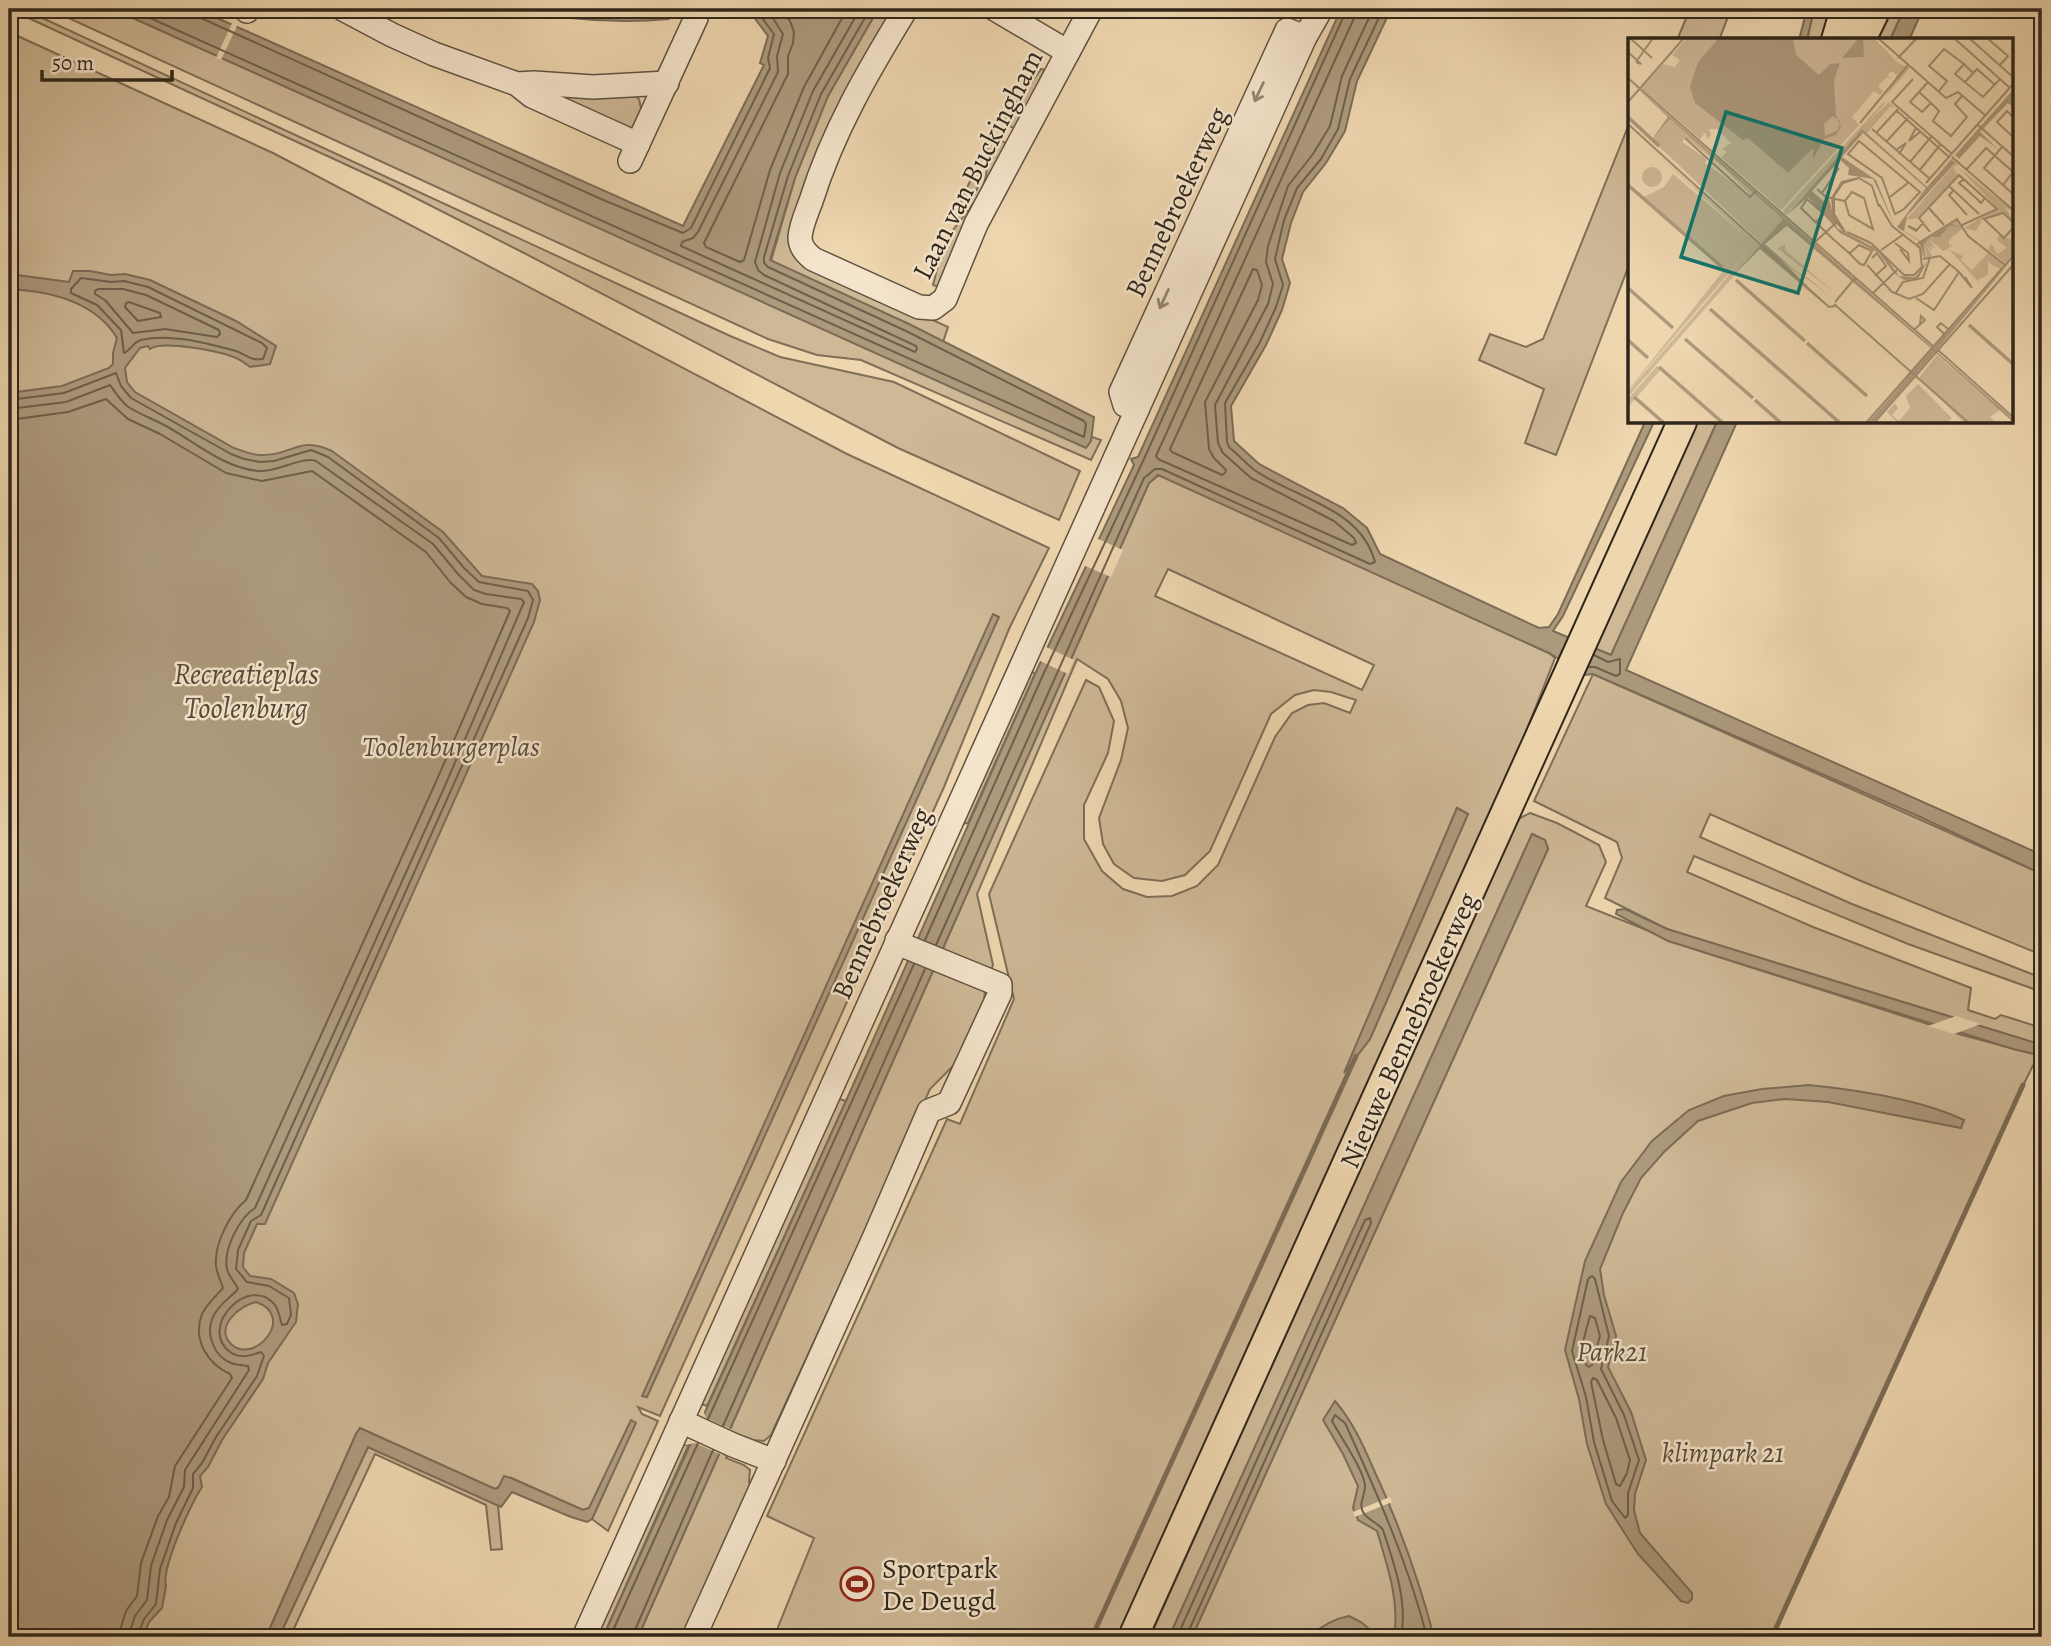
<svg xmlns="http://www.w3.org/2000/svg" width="2051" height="1646" font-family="Alegreya,serif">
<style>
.green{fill:#ceb896;stroke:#7e6f58;stroke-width:2;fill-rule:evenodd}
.water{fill:#ad9a7d;stroke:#7b6c56;stroke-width:2;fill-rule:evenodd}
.pier{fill:#eed6af}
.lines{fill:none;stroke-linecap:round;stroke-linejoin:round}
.shore{stroke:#6e604c;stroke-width:2}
.stream{stroke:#7b6c56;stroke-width:5}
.minor-casing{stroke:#5f5240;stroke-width:26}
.major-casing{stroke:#2f261b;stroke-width:32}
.minor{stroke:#f4e4cb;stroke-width:23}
.major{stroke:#eed6af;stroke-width:28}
.oneway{stroke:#928573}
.labels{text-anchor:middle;stroke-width:5;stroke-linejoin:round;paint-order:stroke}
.street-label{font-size:28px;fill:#2f261b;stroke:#f4e4cb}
.park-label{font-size:28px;font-style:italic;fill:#574a3a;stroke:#f4e4cb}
.poi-label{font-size:28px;fill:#2f261b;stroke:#f4e4cb;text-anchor:start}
.water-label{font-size:30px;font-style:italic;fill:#554938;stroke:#f4e4cb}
.inset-river{fill:none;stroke:#ad9a7d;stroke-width:3.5}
.inset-road{fill:none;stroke:#a29074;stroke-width:2}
.view{fill:#0f766e;fill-opacity:0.15;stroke:#0f766e;stroke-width:3.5}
.inset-edge{fill:none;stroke:#2f261b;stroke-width:3.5}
</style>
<rect width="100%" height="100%" fill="#eed6af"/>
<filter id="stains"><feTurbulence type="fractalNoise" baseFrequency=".00286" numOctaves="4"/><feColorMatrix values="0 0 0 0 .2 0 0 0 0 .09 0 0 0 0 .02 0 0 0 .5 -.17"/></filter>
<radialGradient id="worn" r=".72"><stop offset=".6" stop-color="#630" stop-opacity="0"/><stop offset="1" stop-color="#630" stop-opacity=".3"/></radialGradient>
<!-- green -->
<g class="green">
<path d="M9 9H23L728 335 780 357 894 382 1080 471 1059 520 898 448 524 253 388 184Z"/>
<path d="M49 9H113L1086 447 1092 437 1101 440 1091 460 861 360 817 355 768 339Z"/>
<path d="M878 9H896L853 79 801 259 948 327 943 342 771 261 795 178 828 96Z"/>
<path d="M1690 9H1731L1719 40H1677Z"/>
<path d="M1814 9H1838L1830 40H1807Z"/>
<path d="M1882 9H1904L1890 40H1868Z"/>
<path d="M9 32 273 153 847 454 1049 548 1009 629 944 787 660 1416 638 1407 642 1414 658 1421 608 1531 592 1519 623 1450 589 1508 583 1510 511 1478 495 1489 360 1428 356 1434 266 1637H9Z"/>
<path d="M1041 69 1049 71 1016 129 1005 124 1004 120Z"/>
<path d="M557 92 632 94 639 99 642 113 631 130 554 101Z"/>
<path d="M1629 124V265L1556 455 1525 443 1544 389 1479 360 1490 334 1526 347 1543 339Z"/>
<path d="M993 136 1007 144 941 288 933 285C937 271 939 255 945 243 956 221 975 208 984 183 991 164 982 154 993 136Z"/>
<path d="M981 156C984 184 974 200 956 221L953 220Z"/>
<path d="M1696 422H1717L1611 655 1594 648Z"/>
<path d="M1159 475 1549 653 1555 658 1505 785 1121 1637H774L814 1538 767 1516 947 1119 960 1124 1014 999 989 894 1086 680 1099 687 1114 721 1108 753 1084 805V839L1102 871 1123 889 1147 897 1172 896 1197 886 1218 865 1275 737 1292 713 1308 705 1324 703 1350 713 1356 700 1331 692 1314 690 1295 695 1271 714 1210 851 1185 875 1162 881 1134 878 1114 864 1103 844 1099 818 1121 760 1128 728 1121 701 1108 679 1077 659 977 894 993 965 990 973 980 984 985 991 984 1000 955 1064 930 1089 771 1435 764 1441 753 1440 737 1434 726 1458 744 1465 750 1470 749 1482 753 1486 683 1637H638L1149 483ZM1168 569 1374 665 1362 690 1155 596ZM1457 808 1468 814 1370 1039 1346 1070Z"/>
<path d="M1029 669 1035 674 968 823 959 824Z"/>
<path d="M1593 674 2042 874V955L1861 881 1710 814 1700 837 1852 904 2042 978V992L1908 944 1694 856 1687 872 1813 927 1971 988 1968 1010 1995 1019 2001 1015 2042 1028V1045L1667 929 1605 898 1622 858 1617 842 1534 801Z"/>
<path d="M1530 813 1557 823 1599 845 1606 862 1586 906 1697 950 1962 1035 2038 1055 2005 1123 1773 1637H1192L1548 849 1545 840 1532 834 1169 1637H1150L1512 831 1520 818Z"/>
<path d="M836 1098 846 1101 707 1406 698 1403Z"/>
<path d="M689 1444 603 1637H591L677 1447Z"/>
<path d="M368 1447 498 1505 502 1549 491 1550 486 1505 375 1454 290 1637H279Z"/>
</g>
<!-- water -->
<g class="water">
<path d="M113 9H197L683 226 764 65 760 63 768 36 753 16 742 9H878L828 96 795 178 770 260 909 324 1094 417 1091 441 1086 448Z"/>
<path d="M515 9H673L669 19C617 24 567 20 515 9Z"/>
<path d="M1341 9H1391L1357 81 1345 131 1326 163 1303 192 1291 223 1282 259 1290 283 1282 310 1266 345 1231 406 1234 441 1259 464 1343 508 1367 528 1380 554 1539 628 1549 627 1558 614 1645 422H1654L1563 616 1553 631 1611 655 1717 422H1737L1626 670 2042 855V874L1918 816 1593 674 1585 675 1549 653 1158 475 1149 483 638 1637H603L846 1101 1035 674 1134 465 1131 459 1138 457Z"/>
<path d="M1807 9H1814L1807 40H1799Z"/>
<path d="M1904 9H1923L1909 40H1890Z"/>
<path d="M73 271H90L111 275 125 274 150 280 236 321 276 346 270 364 250 367C246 364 241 360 236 358 220 351 162 340 150 349L148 346 140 348 125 368 127 382 135 392 234 448C243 451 252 455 261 455 293 456 298 435 332 451L443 532 482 576 532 584 538 591 540 600 534 622 265 1224H257L244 1253 243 1267 250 1276 271 1279 294 1293 298 1304 296 1322 268 1363 263 1379 222 1440 208 1467 200 1476 202 1487C191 1504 161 1568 166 1586L162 1608 149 1622 143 1637H9V393L62 386 109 368 113 364V353L117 338C95 301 48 291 9 289V274L69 282ZM256 1302C297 1316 254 1366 231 1344 214 1327 240 1305 256 1302Z"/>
<path d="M993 614 999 617 647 1397 642 1396Z"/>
<path d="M1457 808 1468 814 1370 1039 1344 1073Z"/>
<path d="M1532 834 1545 840 1548 849 1192 1637H1169Z"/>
<path d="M1625 909 1667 929 2042 1045V1056L2013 1049 1668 941 1616 914 1617 910Z"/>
<path d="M1809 1085C1858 1090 1920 1099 1964 1120L1961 1128 1828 1102 1785 1099 1752 1103 1698 1121 1664 1152 1641 1178 1623 1213 1600 1269 1604 1295 1616 1336 1608 1367 1631 1412 1646 1460 1635 1494 1634 1510 1640 1533 1692 1593V1599L1688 1603 1681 1601 1638 1554 1606 1504 1587 1444 1579 1399 1565 1350 1585 1261 1621 1182 1652 1141 1689 1110 1724 1096 1762 1089Z"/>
<path d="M1335 1401C1353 1422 1363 1445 1374 1470 1399 1524 1419 1580 1434 1637H1394C1400 1601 1387 1565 1377 1531L1358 1520 1353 1508 1358 1486 1343 1454 1323 1420Z"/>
<path d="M631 1420 636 1423 592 1519 587 1522 571 1517 512 1492 501 1507 368 1447 279 1637H266L356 1434 360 1428 495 1489 498 1488 504 1476 511 1478 583 1510 589 1508Z"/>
<path d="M1349 1616 1361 1622 1379 1637H1309C1321 1626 1333 1619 1349 1616Z"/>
</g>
<!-- pier -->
<g class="pier">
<path d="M233 21 238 24 221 60 216 58Z"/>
<path d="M1096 538 1123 550 1111 577 1083 565Z"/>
<path d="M1044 646 1074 660 1068 674 1038 660Z"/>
<path d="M1956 1016 1981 1024 1954 1034 1928 1026Z"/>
<path d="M702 1408 706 1418 733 1430 722 1455 695 1443 685 1445Z"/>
<path d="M1390 1497 1392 1502 1355 1517 1353 1512Z"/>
</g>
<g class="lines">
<!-- shore -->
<g class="shore">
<path d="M130 9 1084 437 1086 424 1084 421 906 331 768 267 764 263V257L788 176 821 94 870 9"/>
<path d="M196 9 197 15 201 18 601 199 683 233 691 228 770 68 768 58 774 34 755 9"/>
<path d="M547 9C584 17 625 16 662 12L666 9"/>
<path d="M767 9 783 34 777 56 778 72 698 232 693 238 682 242 681 246 915 352 917 349 916 346 764 275 758 270 755 262 780 173 813 91 860 9"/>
<path d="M780 9 790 21 794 32 793 43 788 56V74L704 243 706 247 740 262 744 260 770 170 804 87 847 9"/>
<path d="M1356 9 1354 18 1156 456 1158 459 1352 545 1356 543 1354 538 1334 521 1251 478 1223 453 1218 443 1215 405 1268 304 1273 284 1266 262 1268 246 1288 186 1313 154 1330 126 1342 76 1373 9"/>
<path d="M1253 269 1257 270 1262 285 1258 300 1205 402 1209 449 1214 458 1226 470 1225 473 1222 475 1172 452 1170 449Z"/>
<path d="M81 278 111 282 124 281 148 287 262 343 267 348 263 359C248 361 247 354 233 350 205 343 170 333 141 340 133 342 131 350 124 353L121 330 97 305 71 293V289Z"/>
<path d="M98 289H123L146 295 219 330 220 334 217 337 165 329 133 333 105 300 95 294V291Z"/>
<path d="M129 302 160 313 161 317 138 321 125 307 126 303Z"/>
<path d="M9 400 64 393 116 373 121 386 131 398 231 454 244 459 260 462 274 461 311 450 328 457 439 538 464 568 479 582 528 591 533 600 528 618 261 1215 251 1221 238 1250 236 1269 247 1282 269 1286 289 1298 291 1315 287 1324 282 1325C280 1319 279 1311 275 1305 250 1273 197 1327 230 1352 240 1359 250 1356 261 1352L264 1356 257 1376 216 1437 202 1463 193 1474V1488L176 1523 160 1569 156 1604 144 1619 137 1637"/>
<path d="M9 409 66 402 110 385C115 392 120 400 127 406 139 414 153 419 166 426 195 442 224 468 258 471 276 473 301 456 316 461L433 544 458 574 474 590 486 594 521 599 524 602 444 788 255 1208C239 1218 223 1250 227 1269 229 1277 235 1282 238 1289 230 1298 218 1305 213 1317 205 1334 214 1356 231 1363 236 1365 243 1365 248 1366L249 1370 185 1470 184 1487 167 1520 151 1566 147 1600 135 1616 128 1637"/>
<path d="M9 420 68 412 106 399 128 419 160 434 226 473 262 481 312 471 426 552 450 582 466 597 482 604 507 608 510 611 435 784 246 1200C230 1213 214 1244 216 1266 217 1274 221 1281 223 1288 216 1296 207 1304 202 1314 192 1340 208 1364 230 1374L232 1378 175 1466 169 1497 158 1516 141 1563 137 1596 126 1611 118 1637"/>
<path d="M1588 667H1595L1616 676 1620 674V659L1608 662 1594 655"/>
<path d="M925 940 1042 677 1144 459 1347 9"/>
<path d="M936 945 1144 478 1155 469H1162L1370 564 1375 562C1360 506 1294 499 1253 469 1245 462 1237 454 1229 447L1227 442 1225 403 1260 342 1276 307 1283 285 1275 259 1284 220 1297 188 1321 159 1338 129 1350 79 1383 9"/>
<path d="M1592 1276 1595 1279 1609 1336 1601 1369 1624 1415 1639 1460 1628 1493V1515L1625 1518 1612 1501 1594 1442 1586 1397 1572 1351 1588 1279Z"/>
<path d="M1590 1316 1595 1318 1600 1336 1592 1365 1589 1367 1586 1365 1581 1349Z"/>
<path d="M1593 1378 1597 1380 1616 1418 1630 1460 1627 1473 1620 1486 1616 1484 1603 1440 1591 1382Z"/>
<path d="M708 1419 914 964"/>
<path d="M723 1426 925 969"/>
<path d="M610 1637 698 1443"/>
<path d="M632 1637 713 1450"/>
<path d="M1177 1637 1365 1220 1370 1218 1371 1223 1186 1637"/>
<path d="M1401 1637C1408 1601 1394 1564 1383 1530 1378 1522 1367 1520 1363 1512 1358 1503 1366 1494 1365 1485 1363 1469 1340 1436 1332 1421L1335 1415 1345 1423C1377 1493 1408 1563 1427 1637"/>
</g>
<!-- stream -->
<g class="stream">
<path d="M1092 1637 1356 1056"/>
<path d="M1772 1637 2023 1085"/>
</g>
<defs>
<g id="minor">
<path d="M343 9 392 35 434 54 517 84 534 83 593 87 667 83"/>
<path d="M906 9C868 71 833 131 811 201 807 212 801 225 800 237 800 247 806 253 813 259L919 307 933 308 945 299 976 224 1091 9"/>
<path d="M995 9 1068 52"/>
<path d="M247 11 248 9"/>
<path d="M517 84 532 96 638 144"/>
<path d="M630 161 696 18 697 9"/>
<path d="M1137 410 1125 405 1121 392 1287 30 1305 37"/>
<path d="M681 1421 733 1445 774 1461"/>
<path d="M584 1637 1305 37 1321 9"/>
<path d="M694 1637 875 1236 929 1111 949 1103 1000 993V985L907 947 897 940"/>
</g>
<g id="major">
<path d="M1836 40 1845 9"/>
<path d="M1861 40 1876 9"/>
<path d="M1133 1637 1682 422"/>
</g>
</defs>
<!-- minor casing -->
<use href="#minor" class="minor-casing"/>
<!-- major casing -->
<use href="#major" class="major-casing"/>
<!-- minor -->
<use href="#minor" class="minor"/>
<!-- major -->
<use href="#major" class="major"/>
</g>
<!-- one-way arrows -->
<defs><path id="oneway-shaft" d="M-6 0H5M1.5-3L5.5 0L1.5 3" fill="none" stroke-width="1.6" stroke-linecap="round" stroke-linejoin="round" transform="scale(1.75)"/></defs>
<g class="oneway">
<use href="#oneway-shaft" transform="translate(1259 92) rotate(115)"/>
<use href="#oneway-shaft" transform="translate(1164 299) rotate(115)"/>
</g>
<!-- icons -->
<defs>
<symbol id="stadium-ring" viewBox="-11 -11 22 22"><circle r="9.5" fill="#f4e4cb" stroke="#8f2418" stroke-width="1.5"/><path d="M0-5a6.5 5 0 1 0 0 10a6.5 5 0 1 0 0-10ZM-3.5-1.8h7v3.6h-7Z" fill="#8f2418"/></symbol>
</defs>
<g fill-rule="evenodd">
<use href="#stadium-ring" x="838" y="1565" width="38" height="38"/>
</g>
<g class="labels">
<!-- street labels -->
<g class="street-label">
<text transform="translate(977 164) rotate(-63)" y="10">Laan van Buckingham</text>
<text transform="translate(1176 202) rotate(-65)" y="10">Bennebroekerweg</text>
<text transform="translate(881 903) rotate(-66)" y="10">Bennebroekerweg</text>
<text transform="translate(1408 1030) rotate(-66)" y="10">Nieuwe Bennebroekerweg</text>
</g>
<!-- park labels -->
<g class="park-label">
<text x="451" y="756">Toolenburgerplas</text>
<text x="1612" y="1361">Park21</text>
<text x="1723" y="1462">klimpark 21</text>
</g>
<!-- poi labels -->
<g class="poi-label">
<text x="882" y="1578">Sportpark<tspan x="882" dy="32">De Deugd</tspan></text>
</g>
<!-- water labels -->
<g class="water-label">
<text x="246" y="684">Recreatieplas<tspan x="246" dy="34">Toolenburg</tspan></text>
</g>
</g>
<!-- overview -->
<g transform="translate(1628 38)">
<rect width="385" height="385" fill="#eed6af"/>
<path d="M59 0H246L270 25 282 30 257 59 269 37 264 33 259 37 265 43 259 39 250 48 255 53 252 57 246 53 224 79 231 87 256 60 153 172 93 119 99 114 94 111 103 105 89 91H81L83 97 80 101 77 95 72 101 13 50 35 26 47 29 52 22 44 17ZM259 63 238 86 261 64 267 70 262 69 239 95 234 91 226 100 225 99 226 101 158 177 155 173 163 164 255 65ZM0 79 24 101 42 81 156 181 134 206ZM57 99 96 130 125 160 77 125 79 121 54 104ZM30 117 132 208 0 359V353L86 255 120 213 0 352 96 232 16 159 36 149 45 136 121 201ZM324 120 330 126 325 130 330 137 290 180 278 182 327 126 323 122 303 142ZM330 129 385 173 377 169 385 183 375 174 354 182 348 193 336 190 369 170ZM14 139a10 10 0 1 1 20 0a10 10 0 1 1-20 0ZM328 181 335 190 321 202V208L327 203 320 211 315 213 302 202 308 211 303 208 304 214 298 206 304 218 297 220 295 219 289 207 292 205 299 219 296 206 303 199H312L320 188 333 189 320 186 294 204V203ZM371 197 385 202V215L377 225 360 211 364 206 369 216 379 210 369 202ZM157 207V212L208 256 149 210ZM322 212 335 218 333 222 344 232 360 215 375 226 372 231 360 224V237L350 242 353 247ZM309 317 372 372 362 379 369 385H336L291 340ZM29 328 33 331 9 359 38 385 8 360 0 369V361ZM290 346 324 380 319 385H270L259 374 267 365 270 370 264 377 271 383 282 370 278 358Z" fill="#ceb896" fill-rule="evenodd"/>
<path d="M91 0H165L168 17 191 37 202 26 212 25 206 42 208 77 213 89 208 97 196 101 185 121V110L160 135 120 100 115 102 67 65 62 49 70 24ZM205 78 212 83 210 92 197 98 196 86ZM231 0H235L236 19 214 20ZM0 42 305 310 385 220 308 313 382 378 385 384 307 314 245 385H240L304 311 159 188 137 206 169 234 181 241 202 259 181 242 168 234 154 222 197 267 132 211 107 236 155 181 42 81 24 101 40 79ZM384 53 385 69 380 65 352 94 370 111 352 98 331 121 327 117ZM234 91 299 149 323 122 327 125 279 178 276 193 294 204 323 186 333 189 321 188 312 199H303L296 206 297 219 291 203 269 189 298 150 235 95 214 119 248 142 267 188 245 141 220 137 221 130 212 122 184 153 195 163 201 161 209 190 245 209 259 221 271 238 287 239 300 222 290 241 276 242 266 235 251 215 212 195 180 159 159 177Z" fill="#ad9a7d" fill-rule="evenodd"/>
<path class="inset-river" d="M0 79 31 108M0 147 94 229M108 242 177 303M0 250 45 290M82 271 212 385M341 287 385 326M57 301 125 360M0 302 20 320M179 305 239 358M31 329 95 385M6 359 36 385M127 362 153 385"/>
<path class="inset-road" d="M2 0 24 20M250 0 318 60 330 54 358 78M326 0 382 50M341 0 385 39M359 0 380 18 372 27M0 14 13 26 8 24M270 20 289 0M8 24 25 0M345 35 336 26 327 36 355 59 372 41M0 40 305 308M285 41 264 64 324 116M337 44 349 31 367 47M311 53 319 43 301 28 316 11 336 26M291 54 303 65 294 74 282 64 300 44M0 64 56 0M303 65 311 73 305 83 323 98 339 79 327 66 334 58M269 73 321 119M385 79 379 73 369 84 385 99M232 85 280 27M0 86 201 269 207 268M350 87 385 118M288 90 281 103 292 94M244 91 302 141M248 95 270 71M57 100 122 159 128 153M231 103 292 154 276 171 267 176 254 140 220 116ZM258 104 280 80M374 109 356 130 385 156M268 112 278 105 271 116M324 119 385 172M282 124 303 99M338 132 358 110 385 134 375 147M291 133 312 107M231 140 215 145 206 158V176L217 194 206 181 204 160 214 144ZM231 140 244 148 251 169M336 141 331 145 348 160 353 165 357 160M298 145 385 46M321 148 351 176M189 151 198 159 217 163M326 152 321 157 339 177M224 154 236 160 245 191 221 177 217 163ZM194 155 211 130M262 159 281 144M300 169 316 187M188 184 196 176 179 161 173 170 205 201 220 214 232 226 236 227 244 213 231 207 222 215M385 184 375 175 356 181 376 200 385 190M289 192 280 188 288 193 296 184M219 194 243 205M302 194 291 180 331 137 369 171 334 187M187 204 209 184M243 205 276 237H286L294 229 292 210 264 188 251 166M267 205 280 215 281 223 272 211M289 206 329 181 340 198 377 227M253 212 276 196M244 220 249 215 258 228 247 238M239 227 264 254 281 261 295 256 322 226M331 234 344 250 337 239M245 255 269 232M267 256 275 244 295 240 302 220M288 260 306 272 331 234 312 218 295 221M207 264 227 240M206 266 341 385M286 292 297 282 293 278 292 286M316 296 309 289 313 285 320 291M310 312 385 379M238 385 385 218M246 385 385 227"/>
<path class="view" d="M98 74 214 110 170 255 53 219Z"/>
<rect width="385" height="385" class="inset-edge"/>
</g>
<!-- margin -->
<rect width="2051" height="1646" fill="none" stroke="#eed6af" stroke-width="35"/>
<rect x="10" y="10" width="2030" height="1625" fill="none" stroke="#2f261b" stroke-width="3.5"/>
<rect x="18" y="18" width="2016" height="1611" fill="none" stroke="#2f261b" stroke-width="2"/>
<!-- scale -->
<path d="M42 70v10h130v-10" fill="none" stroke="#2f261b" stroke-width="3.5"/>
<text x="52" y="70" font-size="21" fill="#2f261b" stroke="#f4e4cb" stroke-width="5" paint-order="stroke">50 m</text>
<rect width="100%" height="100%" filter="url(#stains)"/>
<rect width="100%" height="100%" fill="url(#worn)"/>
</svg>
